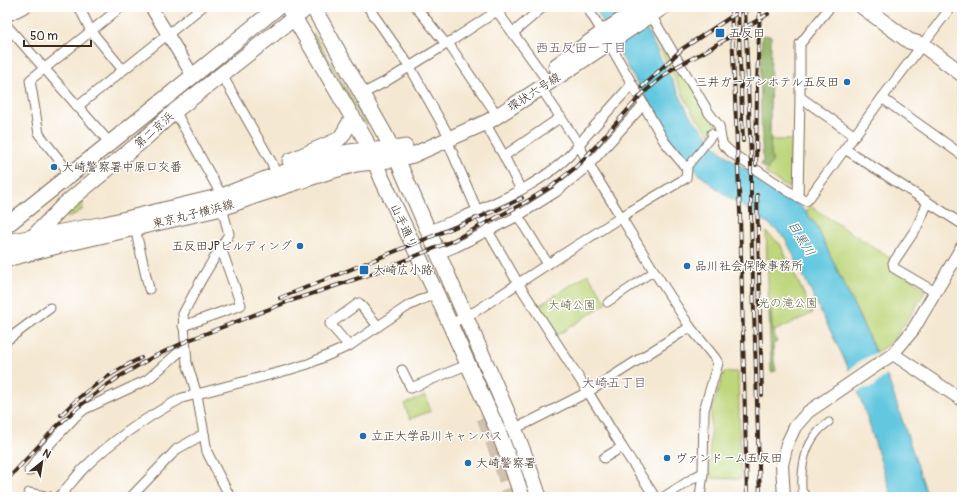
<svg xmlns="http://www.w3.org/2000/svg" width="969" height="504" font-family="Pangolin,'Klee One',sans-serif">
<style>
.green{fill:#bed67b;stroke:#7c804c}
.forest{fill:#96b76b;stroke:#687044}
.water{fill:#62c7df;stroke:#4e787e}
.pier{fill:#f5e8d2}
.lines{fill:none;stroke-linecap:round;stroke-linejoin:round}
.motorway-tunnel{stroke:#d0c2ae;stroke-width:17;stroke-dasharray:17 8;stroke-linecap:butt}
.pedestrian-casing{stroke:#7c6c5d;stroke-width:9}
.minor-casing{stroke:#7c6c5d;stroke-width:11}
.tertiary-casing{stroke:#7c6c5d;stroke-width:14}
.primary-casing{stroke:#7c6c5d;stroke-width:17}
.trunk-casing{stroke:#7c6c5d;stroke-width:17}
.pedestrian{stroke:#fff;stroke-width:7}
.minor{stroke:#fff;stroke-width:9}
.tertiary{stroke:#fff;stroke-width:12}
.primary{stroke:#fff;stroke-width:15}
.trunk{stroke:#fff;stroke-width:15}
.rail-casing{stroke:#3b2a1e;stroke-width:4}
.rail{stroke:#fff;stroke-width:2.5;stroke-dasharray:8;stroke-linecap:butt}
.poi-dot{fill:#1f6fb2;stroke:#fff;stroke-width:1.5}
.labels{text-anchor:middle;stroke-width:3;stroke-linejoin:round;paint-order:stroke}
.poi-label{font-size:12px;fill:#3b2a1e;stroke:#fff;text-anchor:start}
.street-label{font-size:12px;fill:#3b2a1e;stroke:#fff}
.park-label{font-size:12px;fill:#625e3a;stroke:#fff}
.neighbourhood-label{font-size:13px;fill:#685257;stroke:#fff}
.water-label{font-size:13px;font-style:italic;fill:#496162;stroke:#fff}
</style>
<rect width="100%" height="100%" fill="#fff"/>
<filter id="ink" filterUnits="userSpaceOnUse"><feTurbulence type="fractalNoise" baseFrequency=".025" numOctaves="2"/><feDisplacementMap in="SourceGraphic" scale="8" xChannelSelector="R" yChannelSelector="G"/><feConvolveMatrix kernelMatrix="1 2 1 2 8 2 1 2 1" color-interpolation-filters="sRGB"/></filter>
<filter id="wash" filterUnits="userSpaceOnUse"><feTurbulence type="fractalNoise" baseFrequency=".012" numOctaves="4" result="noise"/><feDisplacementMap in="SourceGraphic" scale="16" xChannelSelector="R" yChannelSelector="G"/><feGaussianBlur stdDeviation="0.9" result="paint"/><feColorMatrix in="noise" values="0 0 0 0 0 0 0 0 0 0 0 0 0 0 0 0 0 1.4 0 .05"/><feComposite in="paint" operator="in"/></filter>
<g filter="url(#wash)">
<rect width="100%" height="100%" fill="#f5e8d2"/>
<!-- green -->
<g class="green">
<path d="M654 25 717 127 710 135 692 112 649 28Z"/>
<path d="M314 34 367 124 365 125 312 35Z"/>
<path d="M770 140H797L796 179 788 188 765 173 772 162Z"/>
<path d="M80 199 83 203 82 210 68 218 65 214Z"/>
<path d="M810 206 893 260 891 264 926 290 912 313 895 338 889 344 876 352 816 225 806 212Z"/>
<path d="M766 232 780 244 813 313 770 333Z"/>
<path d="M588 274 607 303 556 336 537 307Z"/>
<path d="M724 372H738L741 479 709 478 711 412Z"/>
<path d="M425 396 431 411 410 419 404 404Z"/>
</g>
<!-- forest -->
<g class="forest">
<path d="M762 35 771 36 770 140 772 162 767 170 761 165 763 161C760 119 760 78 762 35Z"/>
<path d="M769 308H771L772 328 777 342 773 344 774 361 776 371 771 372Z"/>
</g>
<!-- water -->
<path class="water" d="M595 7H635L689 114 721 152 801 207 816 225 889 381 928 497H892L864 408 847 365 785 238 768 223 724 194 700 175 679 154 627 66Z"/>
<!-- pier -->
<path class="pier" d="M878 352 887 374 873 387 863 389 856 393 848 371 861 360Z"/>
</g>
<g filter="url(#ink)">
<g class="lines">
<!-- motorway-tunnel -->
<path class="motorway-tunnel" d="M485 417 502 464 512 497"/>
<defs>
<g id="pedestrian">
<path d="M689 165 713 135 711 133"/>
<path d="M607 303 654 271"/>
<path d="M808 497 802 491C801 471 803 449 817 433 820 429 825 425 829 422"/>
</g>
<g id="minor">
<path d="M79 7 91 31 123 70"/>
<path d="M368 7 410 67 446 131"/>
<path d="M416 7 446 44"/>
<path d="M494 7 549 83"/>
<path d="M587 7 603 33"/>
<path d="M651 15 709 113 719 126 721 139 723 145 733 154 761 173 788 191 806 201 809 198 882 98 951 7"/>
<path d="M7 17 27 7"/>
<path d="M7 26 110 143"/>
<path d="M513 33 543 7"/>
<path d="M448 43 493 109"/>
<path d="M222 75 272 163 276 175"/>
<path d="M541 88 579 145 589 165 621 217 686 178 687 169 664 141 609 43"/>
<path d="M362 94 385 82 448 43 497 11"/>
<path d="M800 97 855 136"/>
<path d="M882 98 962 155"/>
<path d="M77 107 202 7"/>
<path d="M175 111 222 196"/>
<path d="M485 123 504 156 521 190"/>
<path d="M447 140 477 210 488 231 518 283 588 392 527 423 514 428"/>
<path d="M845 149 962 224"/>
<path d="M504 156 561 117"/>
<path d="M71 175 39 134 30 80 121 7"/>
<path d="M511 195 518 216 548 264"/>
<path d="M798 197 800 97V44L830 7"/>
<path d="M928 202 917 227 893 263 894 268 935 292"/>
<path d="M135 228 149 289"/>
<path d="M428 231C482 207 550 187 585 137L632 84"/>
<path d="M439 254 456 247 518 216 556 192 589 165 643 105"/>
<path d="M450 324 465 317 476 311 548 264 621 217 654 271 690 327"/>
<path d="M183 326 241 305 221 248"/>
<path d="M7 340 50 308"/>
<path d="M349 346 330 324 359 303 378 326"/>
<path d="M402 370 411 388 469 364"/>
<path d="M204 434 207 452 230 497"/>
<path d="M622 447 588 392 690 327 715 358 718 363 704 410 703 473 695 477 664 497"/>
<path d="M604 458 622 447 655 497"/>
<path d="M29 471 46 448 76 416 85 409 147 380 178 353 186 349"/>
<path d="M29 497V493L50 497"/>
<path d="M59 497C67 488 75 478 83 469 112 440 147 417 182 398L288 370 308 364 349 346 408 306 436 293"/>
<path d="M131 497 177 449 204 434 197 395 187 363 183 314 201 280 229 234 222 208"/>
<path d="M700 497 703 473"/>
</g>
<g id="tertiary">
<path d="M151 7 193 76"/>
<path d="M893 354 913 330 962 247"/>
<path d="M784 497 782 465 787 444 795 427 808 412 893 354 962 400"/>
</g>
<g id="primary">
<path d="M288 7 365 139 375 162 382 179 436 293 498 431 512 467 522 497"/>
<path d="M313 7 385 135 397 159 514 428 526 459 539 497"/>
<path d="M863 7 909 41 923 45 962 74"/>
<path d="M556 66 605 31 642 7"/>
<path d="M290 161 336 141 342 136 353 117"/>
<path d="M7 242 105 224 222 196 276 175 342 153C363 149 384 151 405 147"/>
<path d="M10 258 65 244 222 208 252 197 331 171 356 164 397 159 413 155 489 121 533 93 663 7"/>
</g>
<g id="trunk">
<path d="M7 225 110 143 278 7"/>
<path d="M7 260 34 236 64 205 82 190 143 140 175 111 308 7"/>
</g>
</defs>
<!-- pedestrian casing -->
<use href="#pedestrian" class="pedestrian-casing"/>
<!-- minor casing -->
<use href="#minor" class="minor-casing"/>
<!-- tertiary casing -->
<use href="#tertiary" class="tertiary-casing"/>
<!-- primary casing -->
<use href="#primary" class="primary-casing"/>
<!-- trunk casing -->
<use href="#trunk" class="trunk-casing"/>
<!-- pedestrian -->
<use href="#pedestrian" class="pedestrian"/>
<!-- minor -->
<use href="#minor" class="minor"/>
<!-- tertiary -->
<use href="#tertiary" class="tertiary"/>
<!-- primary -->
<use href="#primary" class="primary"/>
<!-- trunk -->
<use href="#trunk" class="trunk"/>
<defs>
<g id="rail">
<path d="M731 7 740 213 747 497"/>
<path d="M745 7 751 160V219L760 497"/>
<path d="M738 9 743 141"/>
<path d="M642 87 682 49 746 7"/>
<path d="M756 165 757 83 760 7"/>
<path d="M757 195 762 395"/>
<path d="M280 298 497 210 522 198"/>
<path d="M61 415C84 391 111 372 141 358"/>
<path d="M7 480 55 428 77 408 103 388 122 375 151 358 189 340 290 301 368 275 401 262 452 241 526 202 552 186 577 166 596 146 617 122 642 94 672 69 704 52 768 14"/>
</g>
</defs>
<!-- rail casing -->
<use href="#rail" class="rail-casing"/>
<!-- rail -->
<use href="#rail" class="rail"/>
</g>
</g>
<!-- markers -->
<g class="poi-dot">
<rect x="715" y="28" width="10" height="10" rx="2"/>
<circle cx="847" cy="82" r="4"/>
<circle cx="54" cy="167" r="4"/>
<circle cx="300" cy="246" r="4"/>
<circle cx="687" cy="266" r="4"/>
<rect x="359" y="265" width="10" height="10" rx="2"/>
<circle cx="363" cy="436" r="4"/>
<circle cx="667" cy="458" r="4"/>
<circle cx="468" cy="463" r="4"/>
</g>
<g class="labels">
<!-- poi labels -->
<g class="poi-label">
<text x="729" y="37">五反田</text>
<text x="839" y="86" text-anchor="end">三井ガーデンホテル五反田</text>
<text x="62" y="171">大崎警察署中原口交番</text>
<text x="292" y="250" text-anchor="end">五反田JPビルディング</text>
<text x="695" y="270">品川社会保険事務所</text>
<text x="373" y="274">大崎広小路</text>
<text x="371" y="440">立正大学品川キャンパス</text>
<text x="675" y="462">ヴァンドーム五反田</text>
<text x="476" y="467">大崎警察署</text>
</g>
<!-- street labels -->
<g class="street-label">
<text transform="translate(534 92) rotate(-33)" y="4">環状六号線</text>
<text transform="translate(154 130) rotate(-42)" y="4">第二京浜</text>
<text transform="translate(193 214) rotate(-14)" y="4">東京丸子横浜線</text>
<text transform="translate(404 226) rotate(65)" y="4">山手通り</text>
</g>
<!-- park labels -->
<g class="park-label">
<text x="788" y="307">光の滝公園</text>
<text x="572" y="309">大崎公園</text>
</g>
<!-- neighbourhood labels -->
<g class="neighbourhood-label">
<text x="581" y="52">西五反田一丁目</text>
<text x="614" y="387">大崎五丁目</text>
</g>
<!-- water labels -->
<g class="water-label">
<text transform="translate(802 238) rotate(58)" y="5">目黒川</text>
</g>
</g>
<!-- margin -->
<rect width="969" height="504" fill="none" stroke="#fff" stroke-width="24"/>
<!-- north arrow -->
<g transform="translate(42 462) rotate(30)" stroke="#ffffff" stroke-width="3" paint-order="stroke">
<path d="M0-3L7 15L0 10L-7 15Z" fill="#3b2a1e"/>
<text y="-6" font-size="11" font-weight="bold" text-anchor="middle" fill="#3b2a1e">N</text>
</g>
<!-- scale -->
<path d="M24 40v6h67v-6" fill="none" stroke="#3b2a1e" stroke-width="2"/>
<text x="30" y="40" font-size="12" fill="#3b2a1e" stroke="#ffffff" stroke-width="3" paint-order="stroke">50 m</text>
</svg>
